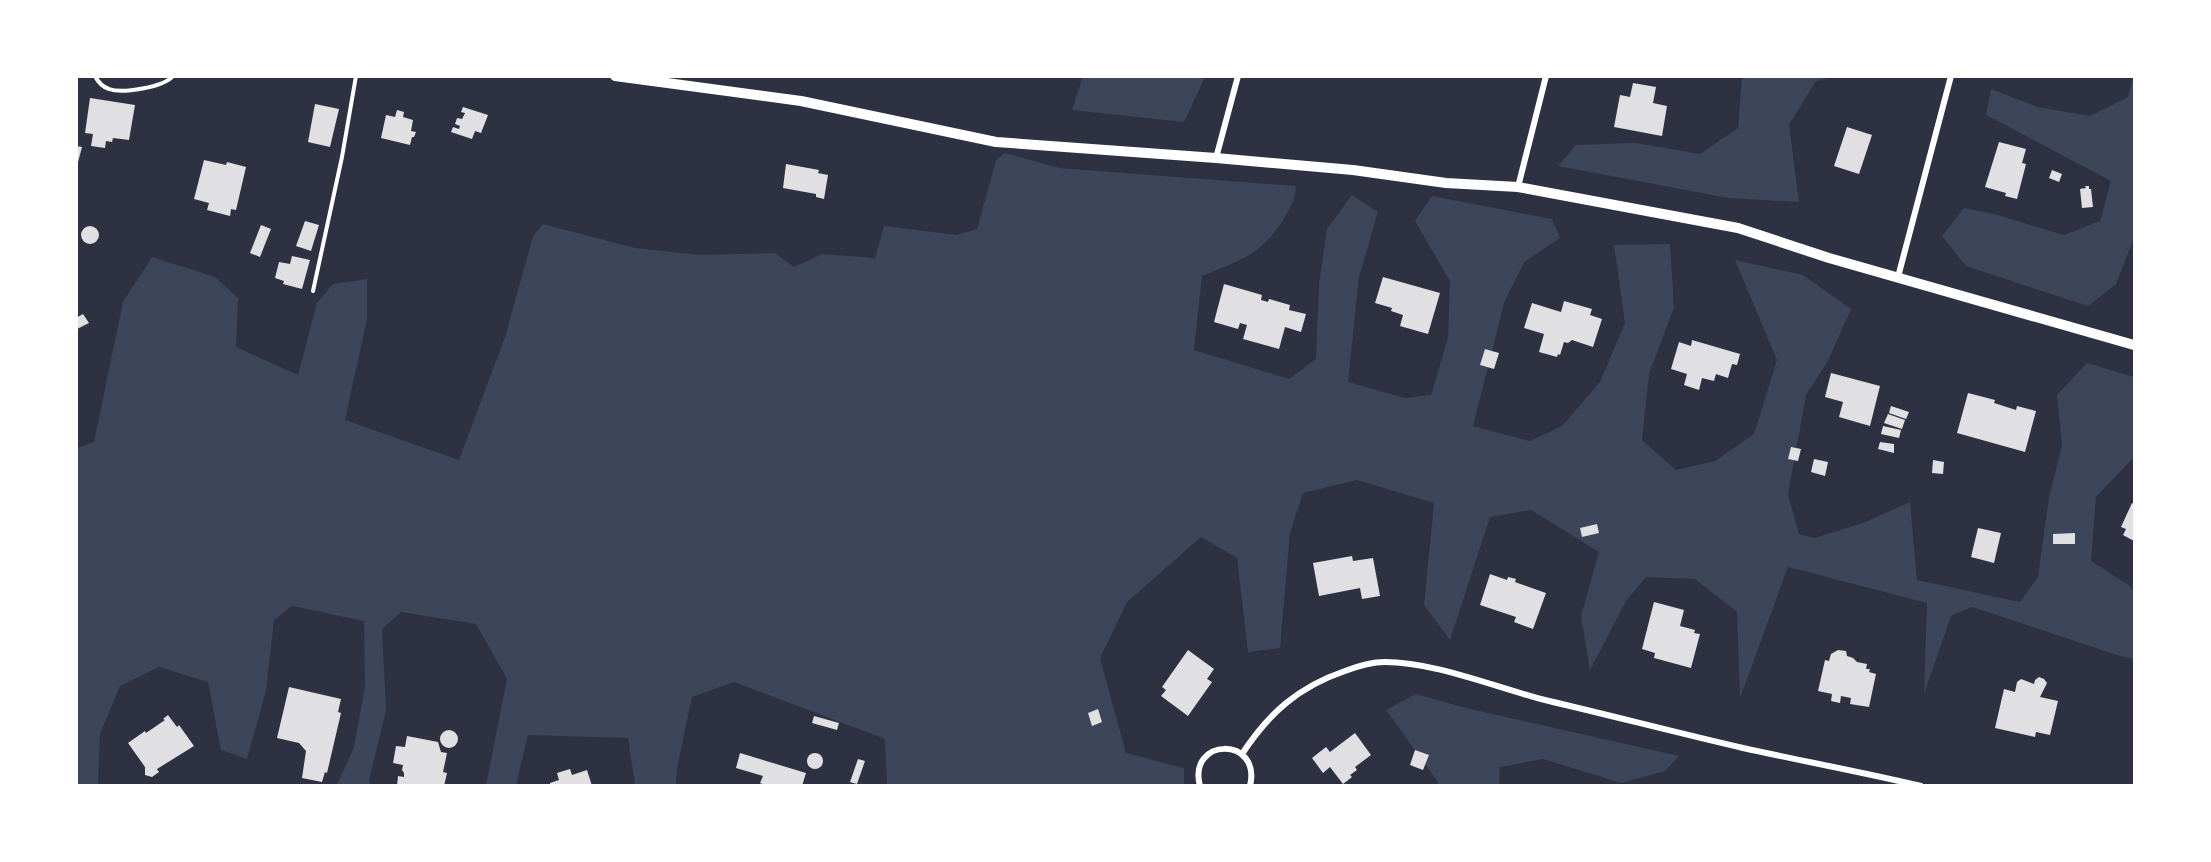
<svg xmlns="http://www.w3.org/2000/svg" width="2211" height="862" font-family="'Times New Roman',serif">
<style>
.green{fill:#3c4559}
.building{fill:#e0e0e3}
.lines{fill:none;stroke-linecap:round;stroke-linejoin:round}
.service{stroke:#fff;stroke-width:4}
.minor{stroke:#fff;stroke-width:6}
.secondary{stroke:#fff;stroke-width:10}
</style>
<rect width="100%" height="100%" fill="#2d3142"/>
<!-- green -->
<g class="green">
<path d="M1083 76H1205V77L1184 122 1072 110Z"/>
<path d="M1742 77H1833L1816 81 1789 125 1799 202 1728 198 1558 166 1576 145 1636 143 1700 154 1738 128Z"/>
<path d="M2133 77H2134V238L2116 284 2088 306 1966 266 1942 236 1964 208 1994 214 2064 235 2100 221 2111 181 1986 115 1991 89 2038 107 2090 116 2128 97Z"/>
<path d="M1005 153 1059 168 1296 186C1295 199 1291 206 1285 217 1262 255 1241 260 1202 276L1194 350 1289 379 1316 359 1319 284 1327 229 1352 195 1378 212 1359 277 1348 382 1405 398 1431 395 1448 338 1450 281 1415 221 1432 196 1552 219 1560 238 1524 262 1504 303 1473 426 1530 441 1562 426 1600 382 1625 323 1614 245 1670 244 1674 307 1649 374 1642 440 1676 470 1715 461 1754 434 1777 360 1735 260 1803 275 1851 309 1828 361 1806 395 1788 494 1799 534 1814 538 1863 523 1910 502 1917 580 2020 602 2038 577 2049 497 2062 445 2057 395 2087 363 2134 377V457L2096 497 2091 561 2130 586 2134 592V659L2120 656 1972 607 1951 616 1924 694 1927 603 1788 567 1740 698 1737 612 1695 579 1646 577 1626 601 1590 670 1581 616 1599 552 1531 510 1490 517 1450 640 1424 605 1434 503 1357 480 1303 493 1290 533 1280 648 1248 652 1237 558 1201 537 1127 602 1100 658 1126 753 1184 768V785H887L885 739 734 682 692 697 677 768 676 785H635L628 738 528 735 516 785H486L507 679 476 624 401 612 382 629 386 710 369 781 371 785H337L354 747 365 686 364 621 292 606 274 620 266 691 247 759 221 750 208 682 159 667 120 686 100 734 98 783 100 785 77 786V448L94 442 123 302 152 257 215 277 238 298 236 347 298 375 317 303 333 284 367 279V319L345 420 459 460 505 337 533 236 543 224 635 248 700 255 775 253 794 267 822 254 875 258 884 226 957 235 977 229 996 160Z"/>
<path d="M1416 694 1466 708 1679 756 1665 771 1621 783 1543 759 1500 767 1499 785H1437L1438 782 1386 710Z"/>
</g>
<!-- building -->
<g class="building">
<path d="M1633 83 1656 87 1653 103 1667 106 1662 136 1614 127 1620 95 1630 97Z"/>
<path d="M90 98 135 105 129 140 113 138 112 142 106 141 105 148 91 146 93 134 85 133Z"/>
<path d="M315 104 339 109 330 147 308 142Z"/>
<path d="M463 107 488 115 481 133 475 131 472 139 451 132 453 127 459 129 460 126 455 124 457 118 462 119 465 113 461 112Z"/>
<path d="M397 110 404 112 403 117 413 120 411 131 416 132 414 137H412L410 145 381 138 386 115 395 117Z"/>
<path d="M1847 127 1872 135 1859 174 1834 166Z"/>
<path d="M1999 142 2026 149 2022 163 2026 164 2017 199 2005 196 2006 193 1985 187Z"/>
<path d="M76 146 82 147 77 166H76Z"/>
<path d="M204 160 226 165 227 162 246 167 236 210 231 209 230 216 207 210 209 203 194 199Z"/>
<path d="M786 164 819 170 818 173 828 175 824 199 816 197V194L783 188Z"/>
<path d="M2052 170 2062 174 2059 182 2049 178Z"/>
<path d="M2085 186H2089V189H2091L2093 207 2082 208 2080 189 2086 188Z"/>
<path d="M305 221 319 225 311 251 296 246Z"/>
<path d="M261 225 271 229 260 257 250 253Z"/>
<circle cx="90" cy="235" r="9"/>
<path d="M292 256 310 260 302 289 283 284 284 281 275 278 279 262 290 264Z"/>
<path d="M1383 277 1440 293 1428 334 1400 326 1403 315 1391 311 1392 308 1375 303Z"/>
<path d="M1224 284 1262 295 1261 300 1268 302 1269 299 1290 305 1289 310 1306 314 1301 332 1285 327 1279 349 1243 339 1247 325 1240 323 1238 329 1214 322Z"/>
<path d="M1564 301 1592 309 1590 315 1602 319 1593 347 1572 340 1568 343 1564 342 1560 355 1558 354 1557 357 1539 352 1544 334 1524 328 1532 303 1561 312Z"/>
<path d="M83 314 89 323 77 329 76 318Z"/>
<path d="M1692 340 1740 354 1737 365 1732 364 1728 378 1716 374 1714 381 1702 378 1699 390 1684 385 1687 374 1671 369 1679 342 1691 346Z"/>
<path d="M1485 349 1499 353 1494 369 1480 365Z"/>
<path d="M1831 373 1880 386 1870 426 1839 417 1843 402 1825 397Z"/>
<path d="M1968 393 1995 400 1994 403 2016 410 2017 406 2036 411 2025 452 1957 433Z"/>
<path d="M1891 406 1909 412 1906 419 1889 413Z"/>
<path d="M1888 414 1905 420 1902 429 1884 423Z"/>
<path d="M1883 426 1901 430 1899 438 1881 434Z"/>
<path d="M1880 442 1894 444V453L1878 449Z"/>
<path d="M1791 447 1801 449 1798 461 1788 459Z"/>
<path d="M1814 459 1828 462 1825 476 1811 472Z"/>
<path d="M1933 460 1944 462 1943 474 1932 473Z"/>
<path d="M2132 503 2134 504V541L2123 535 2126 529 2121 527Z"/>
<path d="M1597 524 1599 533 1582 537 1580 528Z"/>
<path d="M1978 528 2001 533 1994 563 1971 557Z"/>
<path d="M2075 533V544H2053V534Z"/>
<path d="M1352 556 1353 561 1373 558 1380 596 1362 599 1360 588 1319 596 1313 563Z"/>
<path d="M1490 574 1507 580 1508 577 1516 579 1515 582 1546 593 1533 629 1514 622 1516 617 1480 605Z"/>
<path d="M1654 602 1684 610 1680 626 1695 630 1694 633 1700 634 1691 668 1654 658 1655 653 1642 649Z"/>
<path d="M1188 650 1214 669 1207 679 1212 682 1188 716 1161 696 1166 690 1162 687Z"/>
<path d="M1838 650 1846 651 1847 656 1853 658 1857 662 1867 664 1866 669H1870L1869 672 1876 674 1869 707 1850 704 1851 698 1841 696 1840 703 1831 701 1832 694 1818 691 1825 660 1829 661 1831 654Z"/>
<path d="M2039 677 2044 679 2047 683 2040 697 2058 701 2050 735 2036 732 2035 737 1995 728 2004 689 2015 692 2017 682 2021 679 2034 684 2035 680Z"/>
<path d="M289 687 341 699 338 712 341 713 327 773 325 772 322 782 302 778 306 751 299 743 277 738Z"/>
<path d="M1098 709 1102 722 1092 726 1088 713Z"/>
<path d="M168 715 177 727 179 725 194 746 157 769 159 772 152 777 145 775V767L128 743 145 731 146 733 165 720 163 719Z"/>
<path d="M814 716 839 723 837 730 812 723Z"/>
<circle cx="449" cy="739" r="9"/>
<path d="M1355 733 1371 755 1355 767 1357 770 1350 775 1352 777 1343 784 1330 767 1323 773 1312 758 1326 747 1330 752Z"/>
<path d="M407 736 438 742 441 752 447 753 443 772 447 773 444 786H397L398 776 404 777V773L402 770 403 765 393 763 396 746 405 747Z"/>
<path d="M1415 750 1429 755 1423 770 1410 765Z"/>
<path d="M740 753 806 773 802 786H768L760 783 763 776 736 768Z"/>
<circle cx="815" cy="761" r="8"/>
<path d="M858 759 865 761 857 784 850 782Z"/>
<path d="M570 769 572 775 587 770 592 786H550V783L559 780 557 773Z"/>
</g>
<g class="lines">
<!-- service -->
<g class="service">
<path d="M95 76C98 82 103 87 109 89 122 94 164 87 173 76"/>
<path d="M313 291 342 157 356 76"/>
</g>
<!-- minor -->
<g class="minor">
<path d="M1216 158 1238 76"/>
<path d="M1518 187 1546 76"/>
<path d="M1898 277 1951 76"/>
<path d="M1242 754C1269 713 1298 687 1345 671 1358 666 1372 662 1385 662 1436 662 1499 689 1549 701 1613 716 1678 733 1743 748 1802 761 1862 772 1921 786"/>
<path d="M1200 786C1187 737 1262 736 1250 786"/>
</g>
<!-- secondary -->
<path class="secondary" d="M615 76 801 101 996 142 1216 158 1353 170 1446 183 1518 187 1738 228 1829 258 2134 345"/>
</g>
<!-- border -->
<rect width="2211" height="862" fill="none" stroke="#ffffff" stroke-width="156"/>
</svg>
